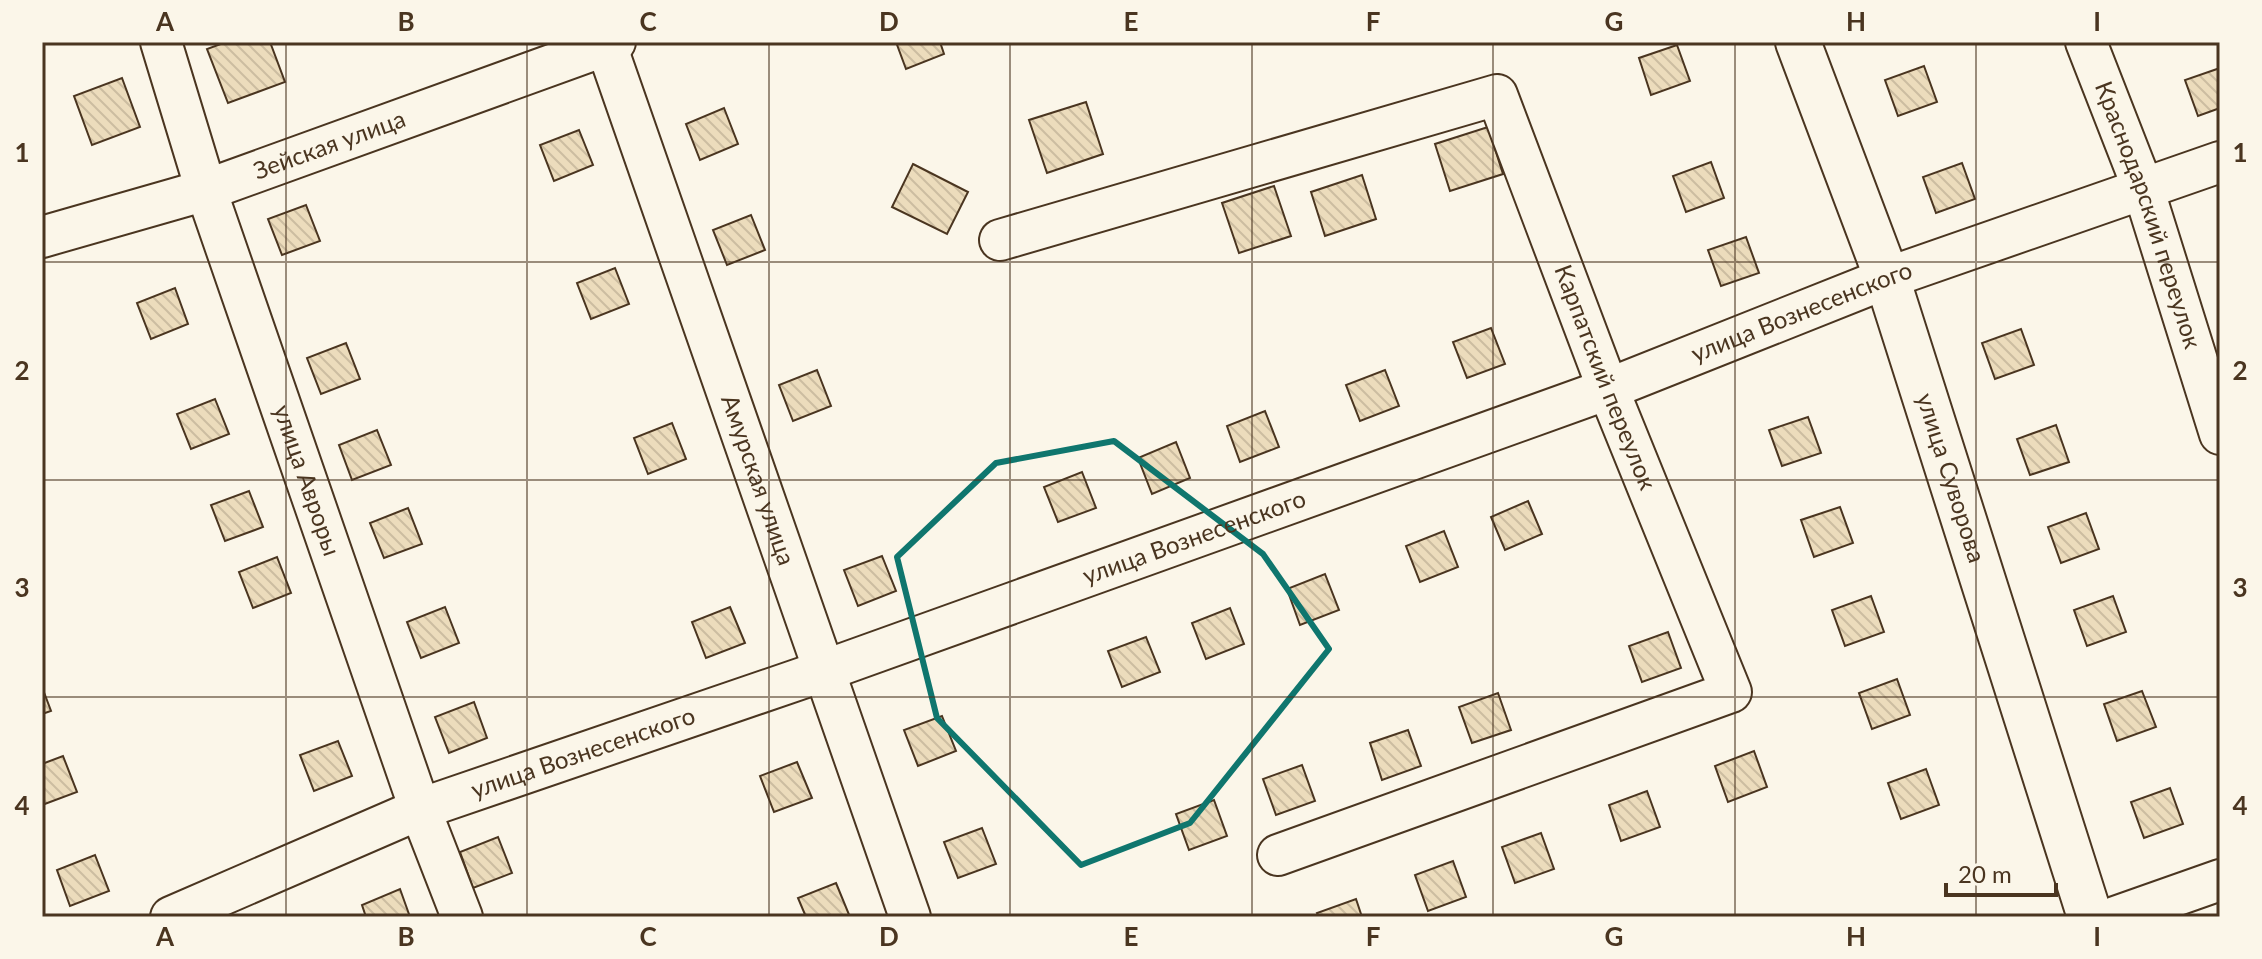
<svg xmlns="http://www.w3.org/2000/svg" width="2262" height="959" font-family="Lato,sans-serif">
<style>
.building{fill:url(#building-back-hatch);stroke:#4a3520;stroke-width:2}
.lines{fill:none;stroke-linecap:round;stroke-linejoin:round}
.minor-casing{stroke:#4a3520;stroke-width:44}
.major-casing{stroke:#4a3520;stroke-width:48}
.minor{stroke:#fbf6e9;stroke-width:40}
.major{stroke:#fbf6e9;stroke-width:44}
.marked{fill:none;stroke:#0f766e;stroke-width:6;stroke-linejoin:round}
.grid{fill:none;stroke:#4a3520;stroke-width:2;stroke-opacity:0.55}
.labels{text-anchor:middle;stroke-width:6;stroke-linejoin:round;paint-order:stroke}
.street-label{font-size:24px;fill:#4a3520;stroke:#fbf6e9}
.neatline{fill:none;stroke:#4a3520;stroke-width:3}
.grid-label{font-size:26px;text-anchor:middle;font-weight:bold;fill:#4a3520}
</style>
<defs>
<pattern id="building-back-hatch" width="6" height="6" patternUnits="userSpaceOnUse" patternTransform="scale(2)"><rect width="6" height="6" fill="#ecdcbc"/><path d="M-1 5l2 2M0 0l6 6M5-1l2 2" fill="none" stroke="#ccbda1"/></pattern>
</defs>
<rect width="100%" height="100%" fill="#fbf6e9"/>
<!-- building -->
<g class="building">
<path d="M226 42H270L285 82 228 103 207 49Z"/>
<path d="M896 42H940L944 54 906 69Z"/>
<path d="M1677 45 1690 81 1651 95 1639 58Z"/>
<path d="M1924 66 1937 102 1898 116 1885 80Z"/>
<path d="M2220 68V108L2198 116 2185 80Z"/>
<path d="M122 78 140 127 92 145 74 96Z"/>
<path d="M1086 102 1103 154 1047 173 1029 120Z"/>
<path d="M724 108 738 144 700 160 686 124Z"/>
<path d="M1488 127 1503 174 1450 191 1435 144Z"/>
<path d="M579 130 593 165 554 181 540 145Z"/>
<path d="M1711 162 1724 198 1686 212 1673 176Z"/>
<path d="M1962 163 1975 199 1936 213 1923 177Z"/>
<path d="M913 164 968 192 947 234 892 207Z"/>
<path d="M1362 175 1376 219 1325 236 1311 192Z"/>
<path d="M1274 186 1291 236 1239 253 1222 203Z"/>
<path d="M306 205 320 241 282 255 268 219Z"/>
<path d="M751 215 765 250 727 265 713 230Z"/>
<path d="M1746 237 1759 273 1721 286 1708 250Z"/>
<path d="M615 268 629 304 591 319 577 283Z"/>
<path d="M175 288 188 324 151 339 137 303Z"/>
<path d="M1491 328 1505 364 1467 378 1453 342Z"/>
<path d="M2021 329 2034 365 1995 379 1982 343Z"/>
<path d="M346 343 360 379 321 394 307 358Z"/>
<path d="M817 370 831 406 793 421 779 385Z"/>
<path d="M1385 370 1399 406 1360 421 1346 385Z"/>
<path d="M215 399 229 434 191 449 177 414Z"/>
<path d="M1265 411 1279 447 1240 462 1227 426Z"/>
<path d="M1808 417 1821 453 1782 466 1769 430Z"/>
<path d="M672 423 686 459 648 474 634 438Z"/>
<path d="M2056 425 2069 462 2030 475 2017 439Z"/>
<path d="M377 430 391 465 352 480 339 445Z"/>
<path d="M1176 442 1190 478 1152 494 1138 458Z"/>
<path d="M1082 472 1096 508 1058 522 1044 487Z"/>
<path d="M249 491 263 527 225 541 211 505Z"/>
<path d="M1528 501 1542 534 1505 550 1491 517Z"/>
<path d="M1840 507 1853 543 1814 557 1801 520Z"/>
<path d="M408 508 422 544 384 558 370 523Z"/>
<path d="M2086 513 2099 549 2061 563 2048 527Z"/>
<path d="M1444 531 1458 567 1420 582 1406 546Z"/>
<path d="M882 556 896 591 858 606 844 570Z"/>
<path d="M277 557 291 593 253 608 239 572Z"/>
<path d="M1325 574 1339 610 1300 625 1287 589Z"/>
<path d="M1871 596 1884 632 1845 646 1832 610Z"/>
<path d="M2113 596 2126 632 2087 646 2074 610Z"/>
<path d="M445 607 459 643 421 658 407 622Z"/>
<path d="M730 607 745 643 706 658 692 622Z"/>
<path d="M1230 608 1244 644 1206 659 1192 623Z"/>
<path d="M1668 632 1681 668 1642 682 1629 646Z"/>
<path d="M1146 637 1160 672 1122 687 1108 651Z"/>
<path d="M1897 679 1910 715 1872 729 1859 693Z"/>
<path d="M42 687 51 711 42 714Z"/>
<path d="M2142 691 2156 727 2117 741 2104 704Z"/>
<path d="M1498 693 1511 730 1472 743 1459 707Z"/>
<path d="M474 702 487 738 449 753 435 717Z"/>
<path d="M942 716 956 751 918 766 904 730Z"/>
<path d="M1408 730 1421 766 1382 780 1370 743Z"/>
<path d="M338 741 352 776 314 791 300 755Z"/>
<path d="M1754 751 1767 787 1728 802 1715 766Z"/>
<path d="M63 756 77 792 42 805V764Z"/>
<path d="M797 762 812 798 774 812 760 776Z"/>
<path d="M1302 765 1315 801 1276 815 1263 779Z"/>
<path d="M1926 769 1939 805 1901 819 1888 783Z"/>
<path d="M2170 788 2183 824 2144 838 2131 802Z"/>
<path d="M1647 791 1660 827 1621 841 1609 805Z"/>
<path d="M1214 800 1227 836 1189 850 1176 814Z"/>
<path d="M982 828 996 864 958 878 944 842Z"/>
<path d="M1541 833 1554 869 1515 883 1502 847Z"/>
<path d="M498 837 512 873 473 888 460 852Z"/>
<path d="M95 855 109 891 70 906 57 870Z"/>
<path d="M1453 861 1466 897 1428 911 1415 875Z"/>
<path d="M836 883 850 917H806L798 898Z"/>
<path d="M400 889 410 917H366L362 905Z"/>
<path d="M1356 899 1362 917H1319L1317 913Z"/>
</g>
<g class="lines">
<defs>
<g id="minor">
<path id="s1" d="M161 42 206 190 420 809 462 917"/>
<path id="s2" d="M605 42 910 917"/>
<path id="s3" d="M2086 42 2143 188 2220 434"/>
<path id="s4" d="M42 237 206 190 615 42"/>
<path id="s5" d="M1000 240 1497 95 1608 389 1731 692 1278 855"/>
<path id="s6" d="M171 917 420 809 826 670 1608 389 1887 278 2220 162"/>
<path d="M2115 917 2220 880"/>
</g>
<g id="major">
<path id="s7" d="M1798 42 1887 278 2090 917"/>
</g>
</defs>
<!-- minor casing -->
<use href="#minor" class="minor-casing"/>
<!-- major casing -->
<use href="#major" class="major-casing"/>
<!-- minor -->
<use href="#minor" class="minor"/>
<!-- major -->
<use href="#major" class="major"/>
</g>
<!-- marked area -->
<path class="marked" d="M1114 441 1263 554 1329 649 1190 823 1081 865 937 718 897 557 996 463Z"/>
<!-- grid -->
<path class="grid" d="M286 42V917M527 42V917M769 42V917M1010 42V917M1252 42V917M1493 42V917M1735 42V917M1976 42V917M42 262H2220M42 480H2220M42 697H2220"/>
<g class="labels">
<!-- street labels -->
<g class="street-label">
<text dy="8" stroke="none"><textPath href="#s4" startOffset="302">Зейская улица</textPath></text>
<text dy="8" stroke="none"><textPath href="#s3" startOffset="184">Краснодарский переулок</textPath></text>
<text dy="8" stroke="none"><textPath href="#s6" startOffset="1740">улица Вознесенского</textPath></text>
<text dy="8" stroke="none"><textPath href="#s5" startOffset="820">Карпатский переулок</textPath></text>
<text dy="8" stroke="none"><textPath href="#s7" startOffset="462">улица Суворова</textPath></text>
<text dy="8" stroke="none"><textPath href="#s2" startOffset="464">Амурская улица</textPath></text>
<text dy="8" stroke="none"><textPath href="#s1" startOffset="462">улица Авроры</textPath></text>
<text dy="8" stroke="none"><textPath href="#s6" startOffset="1092">улица Вознесенского</textPath></text>
<text dy="8" stroke="none"><textPath href="#s6" startOffset="444">улица Вознесенского</textPath></text>
</g>
</g>
<!-- border -->
<rect width="2262" height="959" fill="none" stroke="#fbf6e9" stroke-width="88"/>
<!-- scale -->
<path d="M1946 883v12h110v-12" fill="none" stroke="#4a3520" stroke-width="4"/>
<text x="1958" y="883" font-size="24" fill="#4a3520" stroke="#fbf6e9" stroke-width="6" paint-order="stroke">20 m</text>
<rect x="44" y="44" width="2174" height="871" class="neatline"/>
<g class="grid-label">
<text x="165" y="31">A</text>
<text x="406" y="31">B</text>
<text x="648" y="31">C</text>
<text x="889" y="31">D</text>
<text x="1131" y="31">E</text>
<text x="1373" y="31">F</text>
<text x="1614" y="31">G</text>
<text x="1856" y="31">H</text>
<text x="2097" y="31">I</text>
<text x="22" y="162">1</text>
<text x="2240" y="162">1</text>
<text x="22" y="380">2</text>
<text x="2240" y="380">2</text>
<text x="22" y="597">3</text>
<text x="2240" y="597">3</text>
<text x="22" y="815">4</text>
<text x="2240" y="815">4</text>
<text x="165" y="946">A</text>
<text x="406" y="946">B</text>
<text x="648" y="946">C</text>
<text x="889" y="946">D</text>
<text x="1131" y="946">E</text>
<text x="1373" y="946">F</text>
<text x="1614" y="946">G</text>
<text x="1856" y="946">H</text>
<text x="2097" y="946">I</text>
</g>
</svg>
